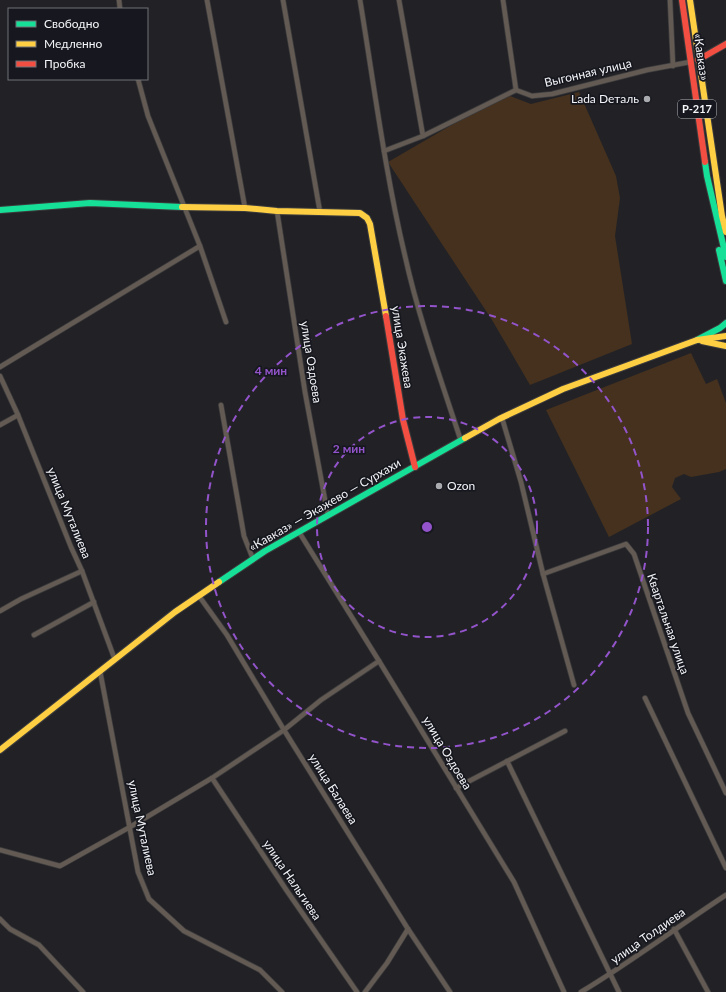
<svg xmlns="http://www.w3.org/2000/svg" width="726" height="992" font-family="Lato,sans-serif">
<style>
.green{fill:#45311e}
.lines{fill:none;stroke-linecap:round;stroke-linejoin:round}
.street-casing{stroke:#3c3c3e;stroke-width:6}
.fast-casing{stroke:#3c3c3e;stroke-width:8}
.slow-casing{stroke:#3c3c3e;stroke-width:8}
.jam-casing{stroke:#3c3c3e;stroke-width:8}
.street{stroke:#635a53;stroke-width:4.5}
.fast{stroke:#16e098;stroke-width:6}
.slow{stroke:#ffcf43;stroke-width:6}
.jam{stroke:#f24e42;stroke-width:6}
.ring{fill:none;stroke:#9354cb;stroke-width:2;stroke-dasharray:7 5}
.poi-dot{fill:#aaabaf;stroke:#17181f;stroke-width:1.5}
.labels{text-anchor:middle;stroke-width:3.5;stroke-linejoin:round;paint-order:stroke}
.shield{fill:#17181f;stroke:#b2b3b8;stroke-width:1}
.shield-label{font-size:11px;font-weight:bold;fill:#f4f5f9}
.street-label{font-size:12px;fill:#f4f5f9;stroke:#17181f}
.poi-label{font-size:12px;fill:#f4f5f9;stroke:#17181f;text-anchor:end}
.centre{fill:#9354cb;stroke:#17181f;stroke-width:2}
.ring-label{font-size:12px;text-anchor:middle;font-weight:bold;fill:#9354cb;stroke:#17181f;stroke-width:3.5;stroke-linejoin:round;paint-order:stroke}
</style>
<rect width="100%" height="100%" fill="#222226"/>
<!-- green -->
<g class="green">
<path d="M579 92 616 176 620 198 615 236 632 344 530 385 492 320 388 162 505 94 531 104Z"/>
<path d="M691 353 706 384 717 379 726 403V469L719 472 691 477 684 474 675 478 672 487 681 499 609 537 546 410Z"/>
</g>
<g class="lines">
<defs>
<g id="street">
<path d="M119 0 120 9"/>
<path d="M207 0 245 208"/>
<path d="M283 0 320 212"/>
<path d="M360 0C374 85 385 172 405 256 419 319 441 380 461 441"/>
<path d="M399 0 423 136"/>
<path d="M503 0 516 90"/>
<path d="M670 0 673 66"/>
<path d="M384 151 423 136 516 90 532 96 552 94 647 70 690 62"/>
<path d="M277 211 305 392 328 516"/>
<path d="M200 246 226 322"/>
<path d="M0 367 200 246 148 116 138 79"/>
<path d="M0 376 18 415 71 547 82 571 115 660"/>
<path d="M221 405 244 536 253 559"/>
<path d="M502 418 521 482 543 574 574 685"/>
<path d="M0 425 18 415"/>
<path d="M299 532 379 661 514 882 564 992"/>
<path d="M543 574 626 544 634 554 688 713 726 793"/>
<path d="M199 596 227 635 284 730 408 929 450 992"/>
<path d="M0 611 21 599 82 571"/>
<path d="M34 635 94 602"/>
<path d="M100 671 138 872 149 899 184 931 260 970 282 992"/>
<path d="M645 698 726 868"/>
<path d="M507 761 619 992"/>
<path d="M212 778 287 891 357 992"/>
<path d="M456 788 565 731"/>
<path d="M0 850 60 866 130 827 212 778 284 730 321 700 379 661"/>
<path d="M0 919 10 929 39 945 83 992"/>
<path d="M674 929 708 992"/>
<path d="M365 992 387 963 408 929"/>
<path d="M581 992C631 962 677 927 726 895"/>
</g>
<g id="fast">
<path d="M705 162 707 176 726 257"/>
<path d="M0 210 90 203 182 207"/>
<path d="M719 250 726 281"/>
<path d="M697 340 720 328 726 323"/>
<path d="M219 582 265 551 465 438"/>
</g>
<g id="slow">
<path d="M690 0 722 216 726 232"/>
<path d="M182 207 245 208 277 211 360 213 367 218 370 224 386 316"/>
<path d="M702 341 726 346"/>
<path d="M465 438 499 419 563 389 697 340 726 336"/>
<path d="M0 750 175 612 219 582"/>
</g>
<g id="jam">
<path d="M682 0 705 162"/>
<path d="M698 60 726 44"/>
<path d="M386 316 403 420 415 467"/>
</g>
</defs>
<!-- street casing -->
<use href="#street" class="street-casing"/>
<!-- fast casing -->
<use href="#fast" class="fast-casing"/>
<!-- slow casing -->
<use href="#slow" class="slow-casing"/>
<!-- jam casing -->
<use href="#jam" class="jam-casing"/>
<!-- street -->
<use href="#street" class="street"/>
<!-- fast -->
<use href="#fast" class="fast"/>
<!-- slow -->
<use href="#slow" class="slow"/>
<!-- jam -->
<use href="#jam" class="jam"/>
</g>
<!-- distance rings -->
<g class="ring">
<circle cx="427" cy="527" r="110"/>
<circle cx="427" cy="527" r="221"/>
</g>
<!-- markers -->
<g class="poi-dot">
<circle cx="647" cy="99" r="4"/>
<circle cx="439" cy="486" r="4"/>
</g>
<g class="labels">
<!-- shield labels -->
<rect class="shield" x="678" y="100" width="38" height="18" rx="3"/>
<g class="shield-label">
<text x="697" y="113">Р-217</text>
</g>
<!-- street labels -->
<g class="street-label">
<text transform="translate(701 57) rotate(82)" y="4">«Кавказ»</text>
<text transform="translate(588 73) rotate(-13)" y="4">Выгонная улица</text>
<text transform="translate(402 347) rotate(81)" y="4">улица Экажева</text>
<text transform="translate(311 362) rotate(81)" y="4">улица Оздоева</text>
<text transform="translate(325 505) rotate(-30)" y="4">«Кавказ» — Экажево — Сурхахи</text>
<text transform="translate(69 513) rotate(68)" y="4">улица Муталиева</text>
<text transform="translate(668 624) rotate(71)" y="4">Квартальная улица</text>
<text transform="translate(447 753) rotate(59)" y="4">улица Оздоева</text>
<text transform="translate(333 789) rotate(58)" y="4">улица Балаева</text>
<text transform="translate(142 828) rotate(78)" y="4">улица Муталиева</text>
<text transform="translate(292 880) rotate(56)" y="4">улица Нальгиева</text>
<text transform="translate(648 936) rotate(-35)" y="4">улица Толдиева</text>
</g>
<!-- poi labels -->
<g class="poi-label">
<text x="639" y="103">Lada Dеталь</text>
<text x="447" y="490" text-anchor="start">Ozon</text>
</g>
</g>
<circle cx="427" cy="527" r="6" class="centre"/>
<g class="ring-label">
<text x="271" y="375">4 мин</text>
<text x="349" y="453">2 мин</text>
</g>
<!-- legend -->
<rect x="8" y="8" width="140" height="72" fill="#17181f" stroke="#6f7076"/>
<rect x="16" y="21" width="20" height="6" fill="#16e098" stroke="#6f7076"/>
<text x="44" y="28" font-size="12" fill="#f4f5f9">Свободно</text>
<rect x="16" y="41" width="20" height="6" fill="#ffcf43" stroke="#6f7076"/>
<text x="44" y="48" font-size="12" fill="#f4f5f9">Медленно</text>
<rect x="16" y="61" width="20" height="6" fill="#f24e42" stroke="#6f7076"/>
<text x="44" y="68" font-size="12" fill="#f4f5f9">Пробка</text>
</svg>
